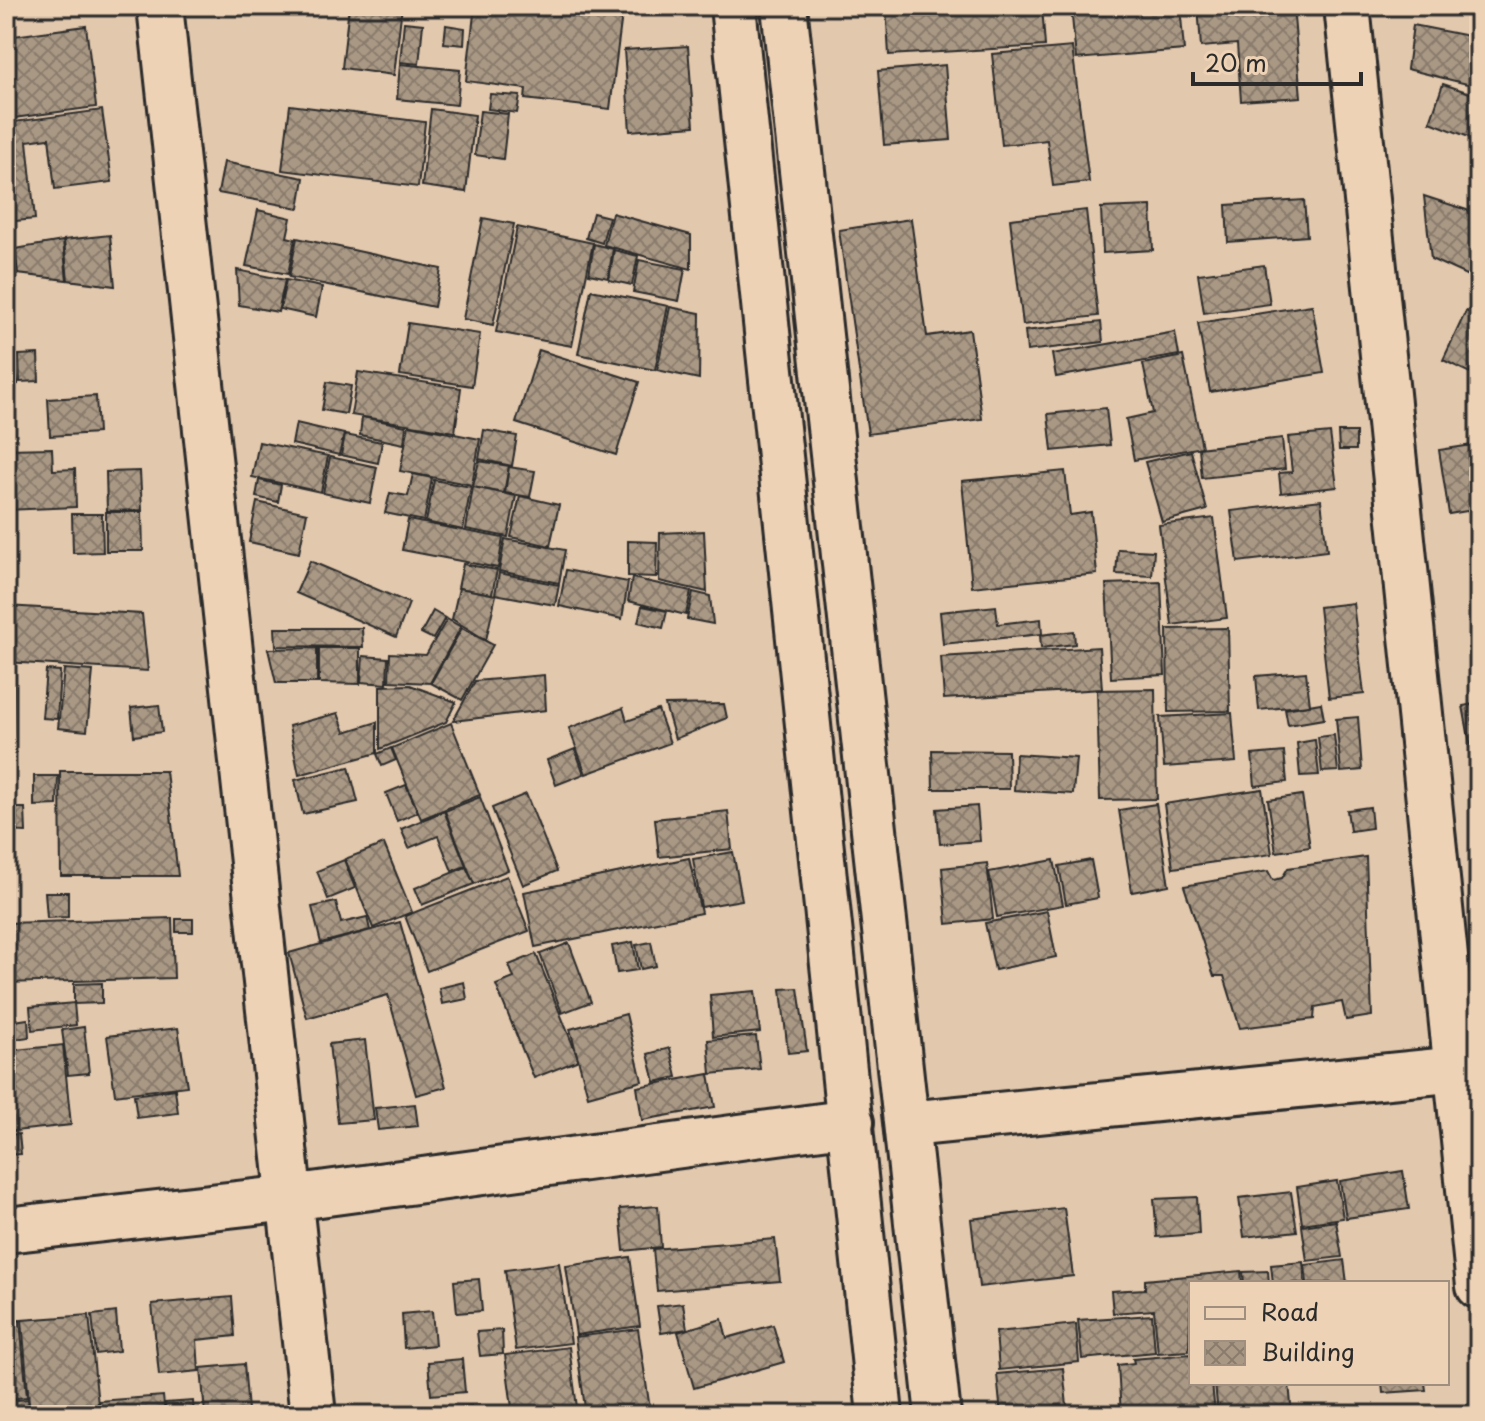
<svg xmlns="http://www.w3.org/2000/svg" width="1485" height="1421" font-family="'Playpen Sans',sans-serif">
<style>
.building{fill:url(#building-cross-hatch);stroke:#2b2b2b;stroke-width:2}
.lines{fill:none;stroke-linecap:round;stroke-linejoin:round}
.street-casing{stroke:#2b2b2b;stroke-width:50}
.secondary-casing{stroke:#2b2b2b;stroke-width:50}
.street{stroke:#eed2b5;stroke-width:44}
.secondary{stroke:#eed2b5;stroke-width:44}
</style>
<defs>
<pattern id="building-cross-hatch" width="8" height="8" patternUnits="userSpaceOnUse" patternTransform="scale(2)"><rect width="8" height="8" fill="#a99884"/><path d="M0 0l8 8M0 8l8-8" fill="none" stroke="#8a7c6c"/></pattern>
</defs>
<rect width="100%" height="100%" fill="#e2c8ad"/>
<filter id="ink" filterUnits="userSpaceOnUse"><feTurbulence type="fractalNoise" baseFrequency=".0125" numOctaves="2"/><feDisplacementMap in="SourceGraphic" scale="16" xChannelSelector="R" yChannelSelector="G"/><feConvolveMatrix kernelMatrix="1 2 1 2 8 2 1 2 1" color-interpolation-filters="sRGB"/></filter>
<g filter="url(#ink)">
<!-- building -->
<g class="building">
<path d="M349 6H402L394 75 342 68Z"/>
<path d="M475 6H623L610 109 525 99 526 89 466 81Z"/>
<path d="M886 6H1042L1045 46 889 55Z"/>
<path d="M1071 6H1180L1184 50 1076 59Z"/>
<path d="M1198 6H1293L1301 97 1241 101 1237 44 1201 47Z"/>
<path d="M404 22 423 24 419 64 400 62Z"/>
<path d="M446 25 465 28 464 45 444 43Z"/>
<path d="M1413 25 1479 38V87L1407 69Z"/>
<path d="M86 26 96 107 6 119V37Z"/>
<path d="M688 46 694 126 630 131 624 50Z"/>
<path d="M1072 47 1089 182 1053 186 1047 140 1002 145 992 54Z"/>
<path d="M400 64 460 70 457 105 397 99Z"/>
<path d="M945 65 951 140 884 145 878 71Z"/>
<path d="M1443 84 1479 96V141L1430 122Z"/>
<path d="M490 94 520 96 517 113 488 109Z"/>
<path d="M290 105 425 122 418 187 282 170Z"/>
<path d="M431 109 475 115 466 192 422 186Z"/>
<path d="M102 110 112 182 55 189 49 138 27 141 35 219 6 222V123Z"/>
<path d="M480 111 508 114 503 159 475 155Z"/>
<path d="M224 162 304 178 299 208 218 193Z"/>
<path d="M1424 196 1479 214V281L1431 259Z"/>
<path d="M1304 200 1307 236 1228 242 1226 205Z"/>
<path d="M1151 206 1153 250 1103 253 1101 208Z"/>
<path d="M258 210 291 218 287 237 295 239 288 274 246 266Z"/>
<path d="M1086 210 1098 316 1023 325 1010 219Z"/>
<path d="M593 213 609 217 602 243 586 238Z"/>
<path d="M612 213 691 235V269L604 245Z"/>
<path d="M483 218 514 224 493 325 463 319Z"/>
<path d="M911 219 927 336 970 330 982 419 868 434 839 230Z"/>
<path d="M517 227 593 243 572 346 496 332Z"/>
<path d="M110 235 115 286 68 280 64 240Z"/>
<path d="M297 238 441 269 434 307 289 277Z"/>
<path d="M63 241 67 280 18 274 15 249Z"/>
<path d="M594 244 613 249 608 278 589 274Z"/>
<path d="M614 250 638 256 632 285 609 280Z"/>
<path d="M639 260 685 269 679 301 633 292Z"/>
<path d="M1264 265 1270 304 1204 313 1198 274Z"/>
<path d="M237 270 285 280 278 312 239 305Z"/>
<path d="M13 279 16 354 6 355V280Z"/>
<path d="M286 280 322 287 316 317 280 309Z"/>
<path d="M591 290 668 306 655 370 578 354Z"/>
<path d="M1312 305 1324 373 1210 392 1198 323Z"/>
<path d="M670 307 700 313 699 379 657 370Z"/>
<path d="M1466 311 1479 317V352L1470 373 1443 360Z"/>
<path d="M1101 322 1103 342 1027 351 1025 331Z"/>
<path d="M408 323 480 334 472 386 400 375Z"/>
<path d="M1175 332 1179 355 1056 377 1052 354Z"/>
<path d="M539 350 639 382 616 455 516 423Z"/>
<path d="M38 354 39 381 20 382 19 355Z"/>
<path d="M1183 356 1202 447 1134 460 1126 419 1153 413 1143 364Z"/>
<path d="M6 358H16L18 384 6 385Z"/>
<path d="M358 372 461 388 455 432 351 415Z"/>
<path d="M327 382 351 386 346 414 322 410Z"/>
<path d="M96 396 98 433 50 436 48 399Z"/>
<path d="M1106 408 1110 445 1052 451 1048 414Z"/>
<path d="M362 417 406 426 404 444 360 435Z"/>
<path d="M296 423 344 434 339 455 292 444Z"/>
<path d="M409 425 480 439 472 485 400 471Z"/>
<path d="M484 430 517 436 512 466 479 459Z"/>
<path d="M1338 432H1356V450H1339Z"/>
<path d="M1330 433 1337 487 1281 493 1279 473 1292 472 1288 437Z"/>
<path d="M345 435 382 442 378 463 341 455Z"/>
<path d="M1282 438 1285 469 1202 478 1199 448Z"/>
<path d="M259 442 328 456 321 492 252 477Z"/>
<path d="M1479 444V509L1449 514 1439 450Z"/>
<path d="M52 448 53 470 75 469 76 507 6 510V449Z"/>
<path d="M1191 451 1207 510 1162 522 1145 462Z"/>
<path d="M330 457 377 467 370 503 323 493Z"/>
<path d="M479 461 509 466 504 493 473 487Z"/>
<path d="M509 467 535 471 530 497 505 493Z"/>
<path d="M140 471 142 510 107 511 106 472Z"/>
<path d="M1065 471 1070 515 1091 512 1097 574 972 587 962 481Z"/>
<path d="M413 474 432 478 424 521 385 513 390 493 408 496Z"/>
<path d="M259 480 281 485 278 502 256 497Z"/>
<path d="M434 480 471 487 463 530 426 522Z"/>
<path d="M473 487 516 496 508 537 466 529Z"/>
<path d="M520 496 559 505 550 546 511 537Z"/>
<path d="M1321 500 1327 551 1238 562 1231 511Z"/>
<path d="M257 502 307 513 299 553 249 542Z"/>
<path d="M106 512H142L143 551H106Z"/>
<path d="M72 514H102L103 552 73 553Z"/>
<path d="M1214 518 1227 618 1172 625 1159 525Z"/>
<path d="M408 520 503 538 498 568 402 550Z"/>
<path d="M704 531 707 592 659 581 660 533Z"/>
<path d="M505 539 565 550 559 583 499 571Z"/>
<path d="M628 541 657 542 656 577 628 576Z"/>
<path d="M1118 549 1154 551 1152 576 1116 574Z"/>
<path d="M310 561 409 603 396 637 296 593Z"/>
<path d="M463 564 497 570 492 594 458 588Z"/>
<path d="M566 570 628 582 622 619 559 606Z"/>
<path d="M499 573 559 585 555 605 495 594Z"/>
<path d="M632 578 691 591 686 615 628 601Z"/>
<path d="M1161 582 1165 675 1111 678 1106 584Z"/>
<path d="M459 588 496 595 486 640 452 619Z"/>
<path d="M693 592 710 596 713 624 687 619Z"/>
<path d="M1353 603 1364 694 1329 698 1319 607Z"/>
<path d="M6 606 142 614 148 671 6 662Z"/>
<path d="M642 606 667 611 663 628 638 622Z"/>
<path d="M996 606 998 624 1041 619 1042 634 943 644 940 612Z"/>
<path d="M433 611 445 618 433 639 421 633Z"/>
<path d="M447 619 461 627 430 683 389 681 390 653 426 655Z"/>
<path d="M275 628H362L363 647 276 646Z"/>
<path d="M462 628 493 645 462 700 431 683Z"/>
<path d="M1228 628 1230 711 1168 712 1167 629Z"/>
<path d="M1074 631 1075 644 1041 648 1040 635Z"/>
<path d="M1099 647 1102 689 944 699 941 657Z"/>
<path d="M317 648V683H276L268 649Z"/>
<path d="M319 648H360V684L319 683Z"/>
<path d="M363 656 388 658 387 684 361 682Z"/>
<path d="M6 667H14L13 737H6Z"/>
<path d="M64 669 93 671 87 731 58 728Z"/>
<path d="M46 670 60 671 57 719 42 718Z"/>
<path d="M1306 672 1310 705 1259 710 1256 676Z"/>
<path d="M544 675 546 710 453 721 475 681Z"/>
<path d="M410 685 456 702 446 722 380 749V686Z"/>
<path d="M1155 689 1157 799 1100 800 1097 690Z"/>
<path d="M1321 703 1324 719 1288 725 1285 709Z"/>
<path d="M1479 703V791L1463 706Z"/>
<path d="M724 704 727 718 675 739 665 705Z"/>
<path d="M159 705 162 732 134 736 131 708Z"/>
<path d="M623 708 627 721 658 710 670 743 586 774 569 728Z"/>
<path d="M338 713 345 732 377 722V753L299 775 289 726Z"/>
<path d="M1232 713 1236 762 1164 767 1160 717Z"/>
<path d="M1358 717 1362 770 1341 772 1336 719Z"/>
<path d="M451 723 480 795 421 819 392 748Z"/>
<path d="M1334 735 1338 771 1322 772 1318 737Z"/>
<path d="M1315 740 1319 775 1300 776 1297 743Z"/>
<path d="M391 748 396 760 382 766 377 754Z"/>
<path d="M575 749 584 774 556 785 547 760Z"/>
<path d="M932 750 1008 751 1009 789H933Z"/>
<path d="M1284 752 1287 782 1255 786 1252 755Z"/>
<path d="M1016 754 1076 758 1073 794 1014 790Z"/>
<path d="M349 767 358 802 303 814 295 780Z"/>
<path d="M60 771H166L178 876H61Z"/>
<path d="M34 776H58L57 805 34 806Z"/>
<path d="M406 785 418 812 397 821 386 793Z"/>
<path d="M1262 789 1272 854 1173 868 1164 804Z"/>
<path d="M526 794 557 871 523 885 492 808Z"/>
<path d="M1302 795 1310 847 1276 852 1268 800Z"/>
<path d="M480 797 508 870 474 884 445 811Z"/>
<path d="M1156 804 1169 885 1132 892 1119 810Z"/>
<path d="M977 806 980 841 940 844 937 809Z"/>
<path d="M1370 807 1372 828 1350 831 1347 810Z"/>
<path d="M6 808H25L26 832 6 831Z"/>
<path d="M444 811 466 866 452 871 438 836 409 848 401 829Z"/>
<path d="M728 811 732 849 659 857 655 819Z"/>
<path d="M384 844 412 912 373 928 345 859Z"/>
<path d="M733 852 742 900 701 907 693 859Z"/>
<path d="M1366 857 1372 1016 1346 1020 1342 1002 1315 1007 1314 1019 1240 1028 1224 976H1214L1184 886 1268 871 1273 880 1282 878 1288 868Z"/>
<path d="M689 858 701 913 535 947 524 892Z"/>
<path d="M344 860 355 888 328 899 317 871Z"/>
<path d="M1054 860 1063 905 997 917 989 872Z"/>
<path d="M1091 860 1098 898 1066 904 1059 866Z"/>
<path d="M987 863 993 919 947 924 942 868Z"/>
<path d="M466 867 474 884 422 905 415 888Z"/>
<path d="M507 876 529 931 427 971 405 916Z"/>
<path d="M45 892H68V917L47 918Z"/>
<path d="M336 902 341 923 367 917 370 930 321 943 312 907Z"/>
<path d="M1047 911 1056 957 995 970 985 923Z"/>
<path d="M172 918 174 978 6 983V923Z"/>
<rect x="176" y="919" width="17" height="13"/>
<path d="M400 922 446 1087 416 1095 388 995 307 1018 289 953Z"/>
<path d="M633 942 638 970 617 973 612 946Z"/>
<path d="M651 942 656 966 641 969 636 945Z"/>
<path d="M569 943 591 1002 562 1013 540 954Z"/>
<path d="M536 954 579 1060 534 1078 496 985 514 978 509 965Z"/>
<path d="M464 982 467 999 442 1004 439 988Z"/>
<path d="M102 983V1003L74 1004V984Z"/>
<path d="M798 988 807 1051 788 1053 781 989Z"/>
<path d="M755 991 760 1032 713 1037 710 995Z"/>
<path d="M74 1003 76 1025 32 1030 30 1007Z"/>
<path d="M626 1014 642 1081 588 1096 570 1029Z"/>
<path d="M28 1019 29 1037 8 1040 7 1022Z"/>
<path d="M84 1027 89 1073 68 1075 62 1030Z"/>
<path d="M178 1028 187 1086 115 1095 107 1036Z"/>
<path d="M756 1036 760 1069 711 1074 708 1040Z"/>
<path d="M365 1040 374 1120 338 1123 329 1044Z"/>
<path d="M63 1045 71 1125 6 1132V1051Z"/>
<path d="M670 1048 677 1077 655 1082 648 1054Z"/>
<path d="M709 1074 715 1107 642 1120 637 1087Z"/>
<path d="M175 1089 178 1113 137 1118 134 1095Z"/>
<path d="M415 1104 418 1126 378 1130 375 1108Z"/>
<path d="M19 1134 21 1154 6 1155V1135Z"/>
<path d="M1403 1171 1409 1209 1346 1218 1340 1181Z"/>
<path d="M1337 1181 1343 1218 1302 1224 1297 1187Z"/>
<path d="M1291 1192 1297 1231 1244 1237 1239 1198Z"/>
<path d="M1197 1197 1199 1234 1157 1237 1154 1199Z"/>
<path d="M658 1206 661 1247 624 1251 620 1209Z"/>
<path d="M1064 1208 1073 1276 979 1287 971 1219Z"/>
<path d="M1336 1221 1342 1257 1307 1261 1302 1226Z"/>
<path d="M775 1239 780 1281 657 1291 653 1249Z"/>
<path d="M630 1257 640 1326 576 1335 566 1266Z"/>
<path d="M1344 1260 1347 1283H1307L1305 1265Z"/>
<path d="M1303 1262 1305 1283H1273L1271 1265Z"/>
<path d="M559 1263 571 1343 516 1350 505 1270Z"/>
<path d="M1241 1271 1242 1283H1191L1189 1351 1158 1353 1154 1310 1113 1313 1111 1291 1145 1289V1280Z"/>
<path d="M1268 1271 1269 1283H1244L1243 1272Z"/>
<path d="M479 1279 482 1311 457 1313 454 1281Z"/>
<path d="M232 1297 235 1336 197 1340 199 1371 159 1375 152 1304Z"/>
<path d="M683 1303 687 1329 661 1333 657 1306Z"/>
<path d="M432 1311 435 1345 404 1348 402 1314Z"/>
<path d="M116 1312 119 1351 96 1354 92 1315Z"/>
<path d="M89 1315 99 1415H30L22 1320Z"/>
<path d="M1152 1315 1155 1352 1082 1359 1078 1320Z"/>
<path d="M722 1319 727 1338 773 1325 784 1362 694 1388 678 1332Z"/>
<path d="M20 1320 27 1397 6 1399V1321Z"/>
<path d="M1076 1324 1079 1362 999 1370 996 1332Z"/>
<path d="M638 1329 650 1409 586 1415 575 1337Z"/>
<path d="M502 1330 503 1354 480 1356 477 1332Z"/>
<path d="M569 1347 578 1415H513L505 1355Z"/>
<path d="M1191 1354V1383H1212L1215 1415H1121L1118 1365 1134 1363 1133 1359Z"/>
<path d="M462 1359 465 1392 431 1395 428 1362Z"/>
<path d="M244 1364 248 1410 205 1414 201 1368Z"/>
<path d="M1063 1368 1068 1415H1001L997 1374Z"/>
<path d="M1215 1383H1289L1292 1415H1218Z"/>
<path d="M1382 1383H1425L1426 1390 1383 1393Z"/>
<path d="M163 1396 165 1415H100L99 1401Z"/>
<path d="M28 1399 29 1415H6V1401Z"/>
<path d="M193 1401 194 1415H166L165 1403Z"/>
<path d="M471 1406 472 1415H431L430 1410Z"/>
</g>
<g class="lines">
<defs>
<g id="street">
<path d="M160 6 313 1415"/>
<path d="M1347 6 1479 1286"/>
<path d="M908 1124 1479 1067"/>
<path d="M6 1230 290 1198 851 1122"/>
</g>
<g id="secondary">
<path d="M733 6 880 1415"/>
<path d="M784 6 938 1415"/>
</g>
</defs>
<!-- street casing -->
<use href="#street" class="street-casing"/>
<!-- secondary casing -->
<use href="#secondary" class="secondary-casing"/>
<!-- street -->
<use href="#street" class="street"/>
<!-- secondary -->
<use href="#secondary" class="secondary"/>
</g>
</g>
<!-- margin -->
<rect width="1485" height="1421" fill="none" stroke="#eed2b5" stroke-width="32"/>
<rect x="16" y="16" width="1453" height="1389" fill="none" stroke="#2b2b2b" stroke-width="3" filter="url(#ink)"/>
<!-- legend -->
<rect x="1189" y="1281" width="260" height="104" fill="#eed2b5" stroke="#a08f7e" stroke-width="2"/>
<rect x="1205" y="1307" width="40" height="12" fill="#eed2b5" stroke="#a08f7e" stroke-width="2"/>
<text x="1261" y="1321" font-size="24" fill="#2b2b2b">Road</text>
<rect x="1205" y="1341" width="40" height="24" fill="url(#building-cross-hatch)" stroke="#a08f7e" stroke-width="2"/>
<text x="1261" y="1361" font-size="24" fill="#2b2b2b">Building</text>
<!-- scale -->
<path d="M1193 72v12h168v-12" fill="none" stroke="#2b2b2b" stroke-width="4"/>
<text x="1205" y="72" font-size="24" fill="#2b2b2b" stroke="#eed2b5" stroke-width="6" paint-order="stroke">20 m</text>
</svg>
